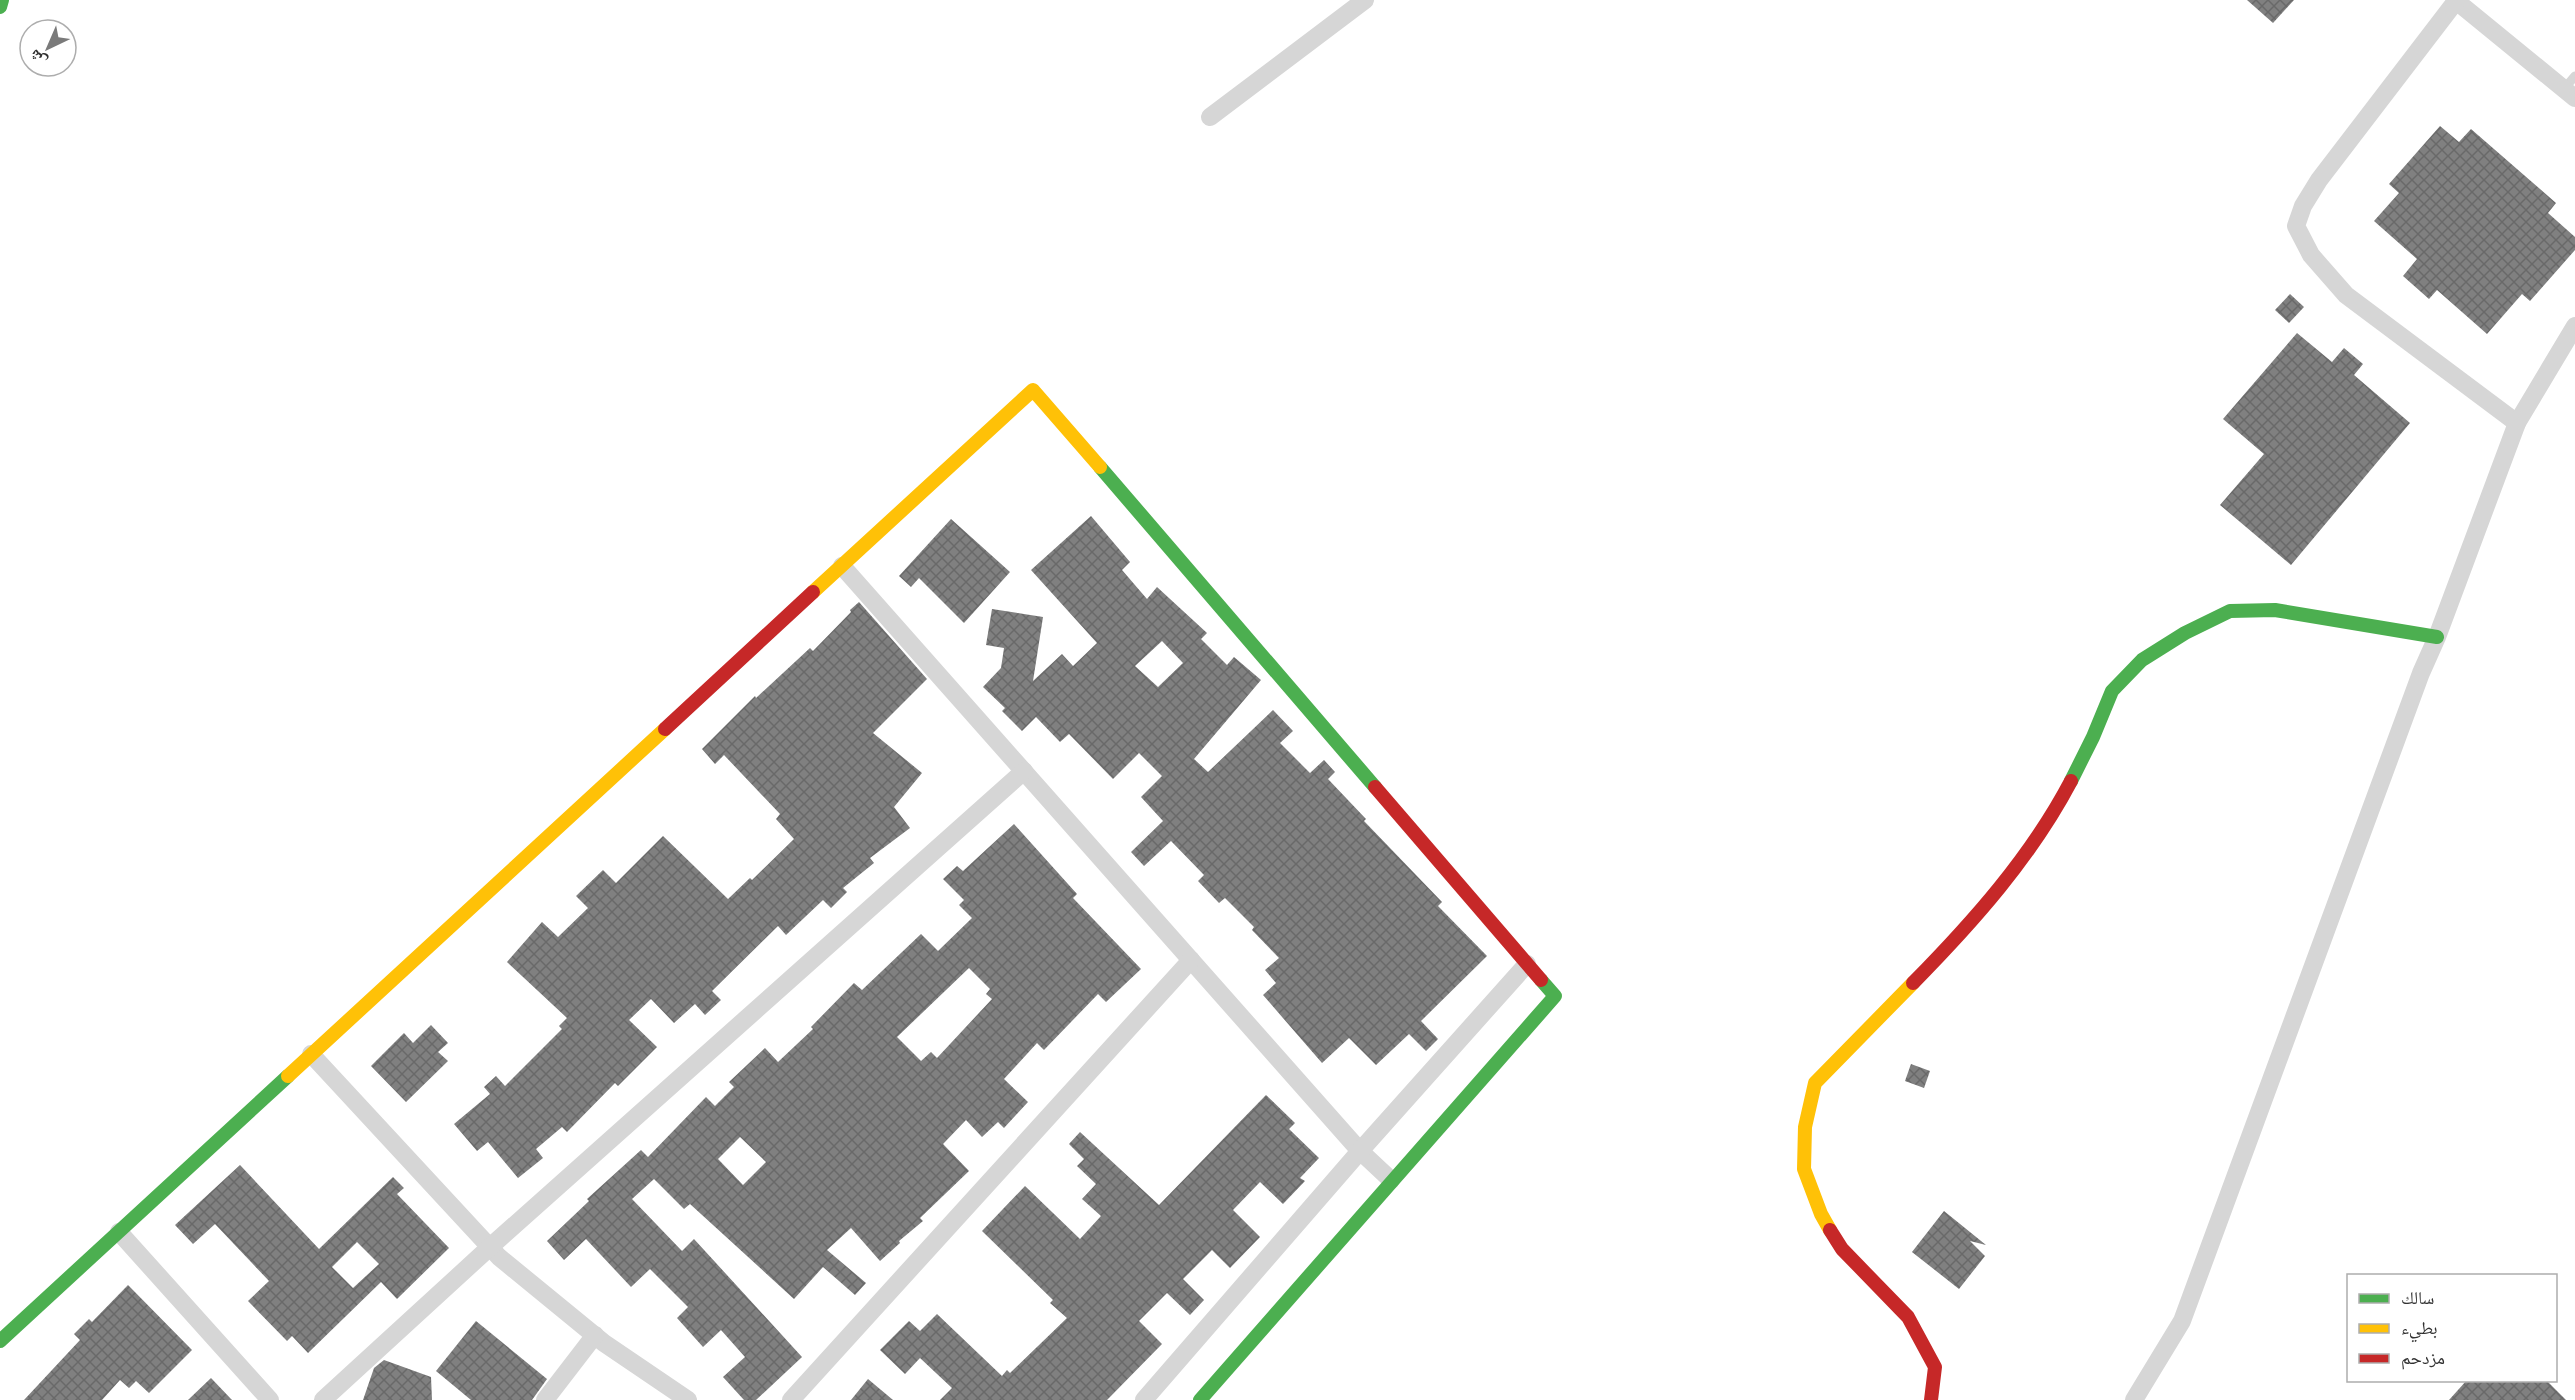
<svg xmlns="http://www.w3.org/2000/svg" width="2575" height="1400" font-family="Inter,'Noto Naskh Arabic',sans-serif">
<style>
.building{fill:url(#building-cross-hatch);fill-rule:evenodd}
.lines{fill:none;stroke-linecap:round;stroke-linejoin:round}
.lane{stroke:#d6d6d6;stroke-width:9}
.street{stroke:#d6d6d6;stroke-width:18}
.fast{stroke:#4caf50;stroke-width:14}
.slow{stroke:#ffc107;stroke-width:14}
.jam{stroke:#c62828;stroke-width:14}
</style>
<defs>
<pattern id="building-cross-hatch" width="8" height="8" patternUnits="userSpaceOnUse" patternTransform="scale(1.5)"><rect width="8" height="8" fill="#808080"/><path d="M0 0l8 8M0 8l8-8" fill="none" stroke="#696969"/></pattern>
</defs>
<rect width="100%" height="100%" fill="#fff"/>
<!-- building -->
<g class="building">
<path d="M2247 0H2294L2273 23Z"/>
<path d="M2440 126 2459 142 2471 129 2556 203 2548 213 2575 237V250L2530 301 2522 294 2487 334 2437 290 2429 299 2403 276 2417 259 2374 221 2399 193 2389 184Z"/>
<path d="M2290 294 2304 307 2289 323 2275 310Z"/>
<path d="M2297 333 2332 362 2344 348 2363 364 2354 375 2410 423 2291 565 2220 505 2264 454 2223 419Z"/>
<path d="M1091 516 1130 562 1122 570 1147 599 1157 587 1207 633 1201 639 1227 665 1234 657 1261 680 1194 759 1208 772 1273 710 1293 731 1280 743 1310 773 1324 760 1335 772 1328 779 1366 819 1364 821 1442 902 1438 906 1487 956 1421 1021 1438 1039 1426 1051 1409 1034 1376 1065 1349 1038 1322 1063 1263 995 1276 983 1265 970 1279 958 1252 930 1254 927 1225 898 1219 903 1198 881 1204 875 1171 841 1144 866 1131 852 1163 821 1141 797 1162 776 1139 753 1113 779 1069 734 1060 742 1036 717 1022 731 1002 711 1005 708 983 687 1001 668 1004 648 986 645 992 609 1043 617 1033 681 1062 654 1073 666 1097 643 1031 570ZM1162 641 1183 663 1158 687 1135 666Z"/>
<path d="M951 519 1010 572 964 623 919 578 911 587 899 576Z"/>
<path d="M859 602 927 679 873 733 922 773 894 807 910 828 870 858 874 863 843 888 847 892 831 908 823 900 786 935 778 926 712 991 721 1000 705 1015 695 1004 674 1023 651 999 629 1020 657 1047 618 1086 615 1083 567 1132 562 1127 536 1149 543 1158 518 1178 488 1142 477 1151 454 1124 490 1094 484 1087 496 1076 505 1086 562 1029 559 1026 567 1018 507 962 542 922 558 937 588 908 576 896 603 870 616 883 663 836 728 899 750 878 752 880 794 839 776 819 780 814 724 755 715 764 702 749 755 696 756 698 810 648 813 651 851 612 850 610Z"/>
<path d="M1014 824 1077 894 1073 898 1141 969 1106 1002 1098 994 1044 1050 1037 1043 1004 1079 1028 1102 1004 1128 998 1122 982 1137 966 1120 943 1144 969 1171 920 1218 923 1221 899 1241 900 1243 880 1261 851 1228 827 1250 866 1283 855 1295 823 1267 794 1299 690 1204 684 1209 654 1179 632 1199 682 1251 694 1239 802 1357 756 1400H744L723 1377 745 1357 721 1330 703 1347 677 1318 688 1307 650 1269 631 1287 586 1239 564 1260 547 1241 589 1201 587 1199 641 1150 648 1157 706 1097 715 1106 734 1087 729 1082 765 1048 778 1062 813 1029 811 1027 854 983 862 990 921 934 938 951 972 918 959 905 964 900 943 879 957 866 963 871ZM969 968 990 989 986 994 992 999 937 1058 931 1052 921 1061 897 1037ZM740 1137 766 1162 743 1185 718 1159Z"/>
<path d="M431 1025 448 1043 438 1052 448 1061 406 1102 371 1066 404 1033 413 1043Z"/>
<path d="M1911 1064 1930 1071 1924 1088 1905 1081Z"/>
<path d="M1266 1095 1295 1123 1289 1129 1319 1158 1300 1178 1305 1181 1283 1204 1260 1182 1233 1210 1260 1237 1230 1268 1212 1250 1183 1279 1204 1300 1190 1315 1167 1293 1139 1321 1162 1344 1107 1400H940L952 1388 920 1358 905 1374 880 1350 909 1321 920 1331 937 1314 1002 1376 1007 1370 1010 1373 1067 1318 1050 1303 1053 1300 982 1231 1025 1186 1080 1239 1101 1216 1082 1199 1096 1184 1077 1166 1084 1159 1069 1144 1080 1132 1159 1205Z"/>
<path d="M240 1165 319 1249 393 1177 404 1188 397 1194 449 1248 397 1299 381 1282 308 1353 292 1336 287 1341 248 1301 269 1281 215 1224 193 1244 175 1225ZM357 1242 379 1264 353 1288 332 1267Z"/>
<path d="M1944 1211 1986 1245 1970 1241 1985 1256 1959 1289 1912 1252Z"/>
<path d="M128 1285 192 1350 149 1393 136 1381 129 1388 120 1380 102 1400H24L80 1340 74 1334 89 1319 92 1322Z"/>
<path d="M476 1321 547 1379 532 1400H471L436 1371Z"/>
<path d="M384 1360 431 1377 432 1400H363L374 1368Z"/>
<path d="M211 1378 232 1400H188Z"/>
<path d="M868 1379 893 1400H851Z"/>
<path d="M2467 1380H2546L2566 1400H2449Z"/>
</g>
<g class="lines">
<!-- lane -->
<path class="lane" d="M2564 89 2575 76"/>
<!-- street -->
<g class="street">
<path d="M2455 0 2575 98"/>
<path d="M2456 1 2319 180 2303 206 2296 226 2311 255 2346 295 2517 423"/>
<path d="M1210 117 1365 0"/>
<path d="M842 566 1360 1151 1391 1180"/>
<path d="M311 1054 499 1257 604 1343 688 1400"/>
<path d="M119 1232 270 1400"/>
<path d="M323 1400 490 1247 1024 771"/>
<path d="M545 1400 595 1335"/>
<path d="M791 1400 1191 960"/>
<path d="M1144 1400 1360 1151 1527 964"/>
<path d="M2134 1400 2182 1321 2421 673 2437 637 2517 423 2575 326"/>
</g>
<!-- fast -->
<g class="fast">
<path d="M0 7 2 0"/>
<path d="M1100 467 1375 787"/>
<path d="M2071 781 2093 737 2112 691 2142 660 2185 633 2230 611 2275 610 2437 637"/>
<path d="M0 1341 288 1076"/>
<path d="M1200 1400 1555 996 1541 980"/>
</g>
<!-- slow -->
<g class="slow">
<path d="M813 592 1033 390 1100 467"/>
<path d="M288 1076 665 729"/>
<path d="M1830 1230 1821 1214 1804 1169 1805 1127 1815 1083 1913 983"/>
</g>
<!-- jam -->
<g class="jam">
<path d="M665 729 813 592"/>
<path d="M1375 787 1541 980"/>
<path d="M1913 983C1973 922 2031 857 2071 781"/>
<path d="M1830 1230 1842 1249 1908 1317 1935 1367 1931 1400"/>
</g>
</g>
<!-- legend -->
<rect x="2347" y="1274" width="210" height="108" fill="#ffffff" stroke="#adadad" stroke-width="1.5"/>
<rect x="2359" y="1294" width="30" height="9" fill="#4caf50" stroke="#adadad" stroke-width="1.5"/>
<text x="2401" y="1304" font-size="18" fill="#323232">سالك</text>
<rect x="2359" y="1324" width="30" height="9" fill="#ffc107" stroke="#adadad" stroke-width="1.5"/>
<text x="2401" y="1334" font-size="18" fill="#323232">بطيء</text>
<rect x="2359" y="1354" width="30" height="9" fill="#c62828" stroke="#adadad" stroke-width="1.5"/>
<text x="2401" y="1364" font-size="18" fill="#323232">مزدحم</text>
<!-- north arrow -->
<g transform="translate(48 48) rotate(224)"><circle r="28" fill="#ffffff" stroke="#adadad" stroke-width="1.5"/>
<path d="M0-4.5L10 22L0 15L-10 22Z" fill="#7a7a7a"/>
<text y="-9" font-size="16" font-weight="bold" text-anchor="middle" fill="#323232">ش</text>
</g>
</svg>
